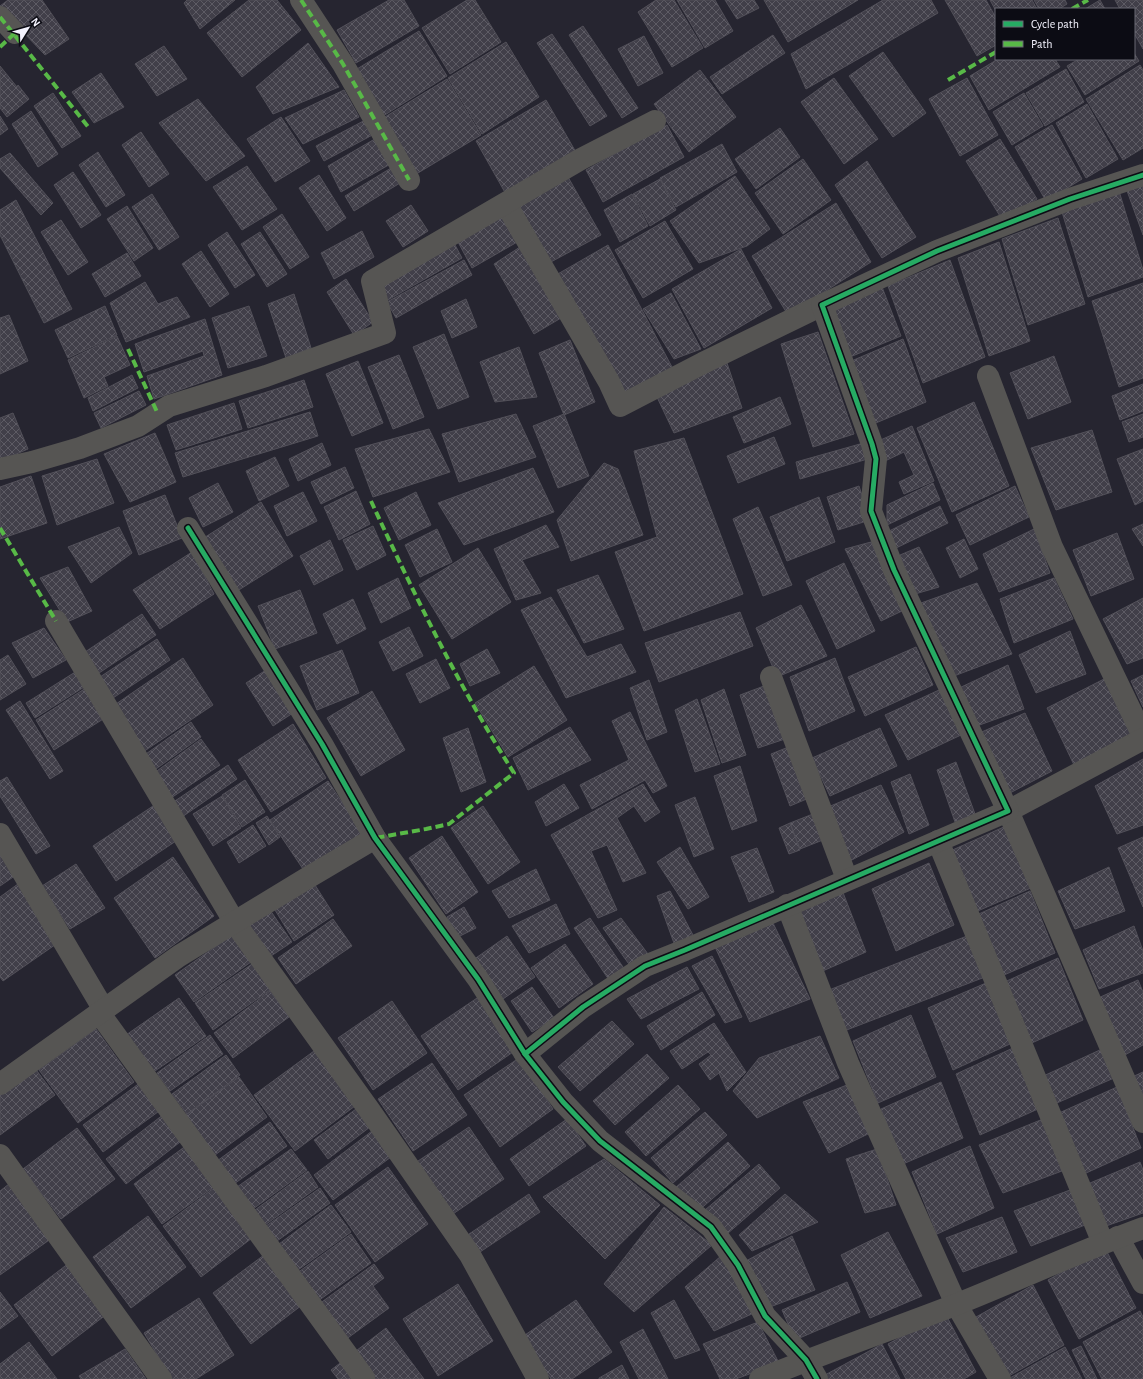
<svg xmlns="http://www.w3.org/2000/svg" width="1143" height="1379" font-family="'Alegreya Sans',sans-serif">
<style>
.building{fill:url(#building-cross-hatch);stroke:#525059}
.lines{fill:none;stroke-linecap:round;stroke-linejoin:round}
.street{stroke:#565553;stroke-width:22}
.quiet{stroke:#58b947;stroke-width:4;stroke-dasharray:8 4;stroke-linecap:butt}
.cycleway-casing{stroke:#0c0c14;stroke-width:8}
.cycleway{stroke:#26ab63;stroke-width:5}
</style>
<defs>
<pattern id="building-cross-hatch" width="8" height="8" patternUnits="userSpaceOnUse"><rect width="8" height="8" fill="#413f49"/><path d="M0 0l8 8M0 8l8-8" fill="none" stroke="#5d5b64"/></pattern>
</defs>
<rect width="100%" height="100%" fill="#262530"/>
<!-- building -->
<g class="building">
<path d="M8 0H42L69 39 45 55 0 8V6Z"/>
<path d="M187 0H235L200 29 184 3Z"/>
<path d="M249 0H277L301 30 242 77 207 33Z"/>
<path d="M389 0H404L419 26 356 63 337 30Z"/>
<path d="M467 0H475L501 42 450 74 422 28Z"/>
<path d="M656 0H674L703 48 672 67 638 12Z"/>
<path d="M677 0H715L733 31 705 48Z"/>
<path d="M725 0H754L759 8 737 19Z"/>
<path d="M764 0H858L788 42Z"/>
<path d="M883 0H931L938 13 806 89 791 54Z"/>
<path d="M945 0H986L996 18V45L977 56Z"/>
<path d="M990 0H1032L1037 9H996V11Z"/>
<path d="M1034 0H1065L1067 4 1059 9H1039Z"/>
<path d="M1100 0 1105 9H1085Z"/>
<path d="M1115 0H1143V49L1134 33V9H1120Z"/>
<path d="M583 26 638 108 622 118 569 35Z"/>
<path d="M419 31 447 76 380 118 352 72Z"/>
<path d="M552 34 607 116 590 126 537 43Z"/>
<path d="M773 35 785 53 722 94 710 77Z"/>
<path d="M644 36 663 73 638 86 618 49Z"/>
<path d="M506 42 539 97 482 134 448 78Z"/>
<path d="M308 43 339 87 273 114 256 87Z"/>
<path d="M164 46 187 79 157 96 135 64Z"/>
<path d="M883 52 926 113 893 137 849 76Z"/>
<path d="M1134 53 1139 61 1085 95 1067 66 1079 59H1134Z"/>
<path d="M998 59H1055L1060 67 989 110 970 76Z"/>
<path d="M1140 65 1143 70V148L1123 160 1086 99Z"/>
<path d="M0 66 17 87 18 85 29 99 7 117 0 108Z"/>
<path d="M1066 69 1084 102 1045 126 1026 93Z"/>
<path d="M700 70 736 117 689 152 654 104Z"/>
<path d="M101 73 124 107 94 123 72 92Z"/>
<path d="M834 78 878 139 844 164 801 102Z"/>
<path d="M967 78 998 135 960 156 929 99Z"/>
<path d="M447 79 481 135 413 176 380 120Z"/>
<path d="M344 90 359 117 303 144 285 118Z"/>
<path d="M53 93 81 136 62 148 34 106Z"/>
<path d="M1024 93 1043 126 1012 145 993 112Z"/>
<path d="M198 99 245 156 206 181 159 123Z"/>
<path d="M546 100 577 154 507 196 476 141Z"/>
<path d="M1087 104 1118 159 1086 178 1056 123Z"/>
<path d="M31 111 58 154 38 167 12 124Z"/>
<path d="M0 116 8 129 0 135Z"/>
<path d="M281 117 310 161 275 182 247 139Z"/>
<path d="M371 117 378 132 324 161 316 146Z"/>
<path d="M667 125 684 157 603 202 586 170Z"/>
<path d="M1052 125 1082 179 1046 201 1015 147Z"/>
<path d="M780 128 800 157 756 189 735 159Z"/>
<path d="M141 132 169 174 149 187 122 145Z"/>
<path d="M380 136 394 162 341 192 328 166Z"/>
<path d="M1000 139 1037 199 1003 221 966 161Z"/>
<path d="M722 144 737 172 676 207 660 178Z"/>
<path d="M98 152 125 195 106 207 79 165Z"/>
<path d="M10 153 53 203 41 215 0 168V159Z"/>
<path d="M803 159 831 200 783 234 755 193Z"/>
<path d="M867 161 916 237 882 258 835 185Z"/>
<path d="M396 165 405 180 354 211 345 196Z"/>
<path d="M247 166 277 209 242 230 213 187Z"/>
<path d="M73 172 101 215 81 228 54 185Z"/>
<path d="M319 175 346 218 327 231 299 188Z"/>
<path d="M735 176 770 229 747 246 699 263 670 221Z"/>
<path d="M568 177 601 235 549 263 516 206Z"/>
<path d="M660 179 676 210 650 226 633 194Z"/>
<path d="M1143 180V235L1126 188Z"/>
<path d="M1119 191 1143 270V277L1088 297 1062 212Z"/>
<path d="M152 194 179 237 159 250 132 207Z"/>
<path d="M632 194 648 226 620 242 604 210Z"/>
<path d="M16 200 72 309 44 323 0 235V210Z"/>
<path d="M836 203 871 262 788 315 752 256Z"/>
<path d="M411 205 428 231 403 247 386 221Z"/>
<path d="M127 206 153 248 134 261 107 219Z"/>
<path d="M282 214 309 257 290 269 263 227Z"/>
<path d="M505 215 519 241 472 268 458 242Z"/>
<path d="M1058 218 1085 304 1028 325 1002 239Z"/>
<path d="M61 220 88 262 68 275 41 232Z"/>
<path d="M665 221 693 269 643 298 615 250Z"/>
<path d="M362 231 374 257 334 279 321 253Z"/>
<path d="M227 232 255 275 235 288 208 245Z"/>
<path d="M260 232 287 274 267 287 241 244Z"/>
<path d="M999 242 1030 341 989 356 958 258Z"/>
<path d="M454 243 462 258 386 301 378 286Z"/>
<path d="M608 245 673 369 622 398 556 275Z"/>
<path d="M520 247 561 318 534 334 494 264Z"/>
<path d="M741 249 772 308 704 348 672 289Z"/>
<path d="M201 251 229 294 210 307 182 264Z"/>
<path d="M127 253 141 276 105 297 92 274Z"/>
<path d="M464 260 472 275 396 318 387 302Z"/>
<path d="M950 260 985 357 923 383 888 286Z"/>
<path d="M346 279 373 322 354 335 327 292Z"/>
<path d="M145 282 158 304 177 297 190 317 126 342 110 303Z"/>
<path d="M1143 283V378L1119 387 1092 301Z"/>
<path d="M882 287 901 336 850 357 832 308Z"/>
<path d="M671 293 701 349 674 359 643 309Z"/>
<path d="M294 294 311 348 286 358 268 304Z"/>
<path d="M466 299 477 327 452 338 441 311Z"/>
<path d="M105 306 117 335 68 358 55 330Z"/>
<path d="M249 306 267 356 228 368 212 318Z"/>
<path d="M9 315 28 361 0 374V318Z"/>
<path d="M205 319 222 375 154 399 147 376 204 356 203 351 144 372 135 344Z"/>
<path d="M818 332 854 434 813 447 781 344Z"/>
<path d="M444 334 469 397 438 409 413 347Z"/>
<path d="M117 336 130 365 104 377 108 386 84 398 68 360Z"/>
<path d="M903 339 926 402 871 425 849 362Z"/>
<path d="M570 340 595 402 564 415 539 353Z"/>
<path d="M519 347 537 397 495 402 480 362Z"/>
<path d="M399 355 424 417 393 429 368 367Z"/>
<path d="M1054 356 1071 402 1028 419 1010 373Z"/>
<path d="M358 361 383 423 352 436 326 374Z"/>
<path d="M727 363 742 408 674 433 656 395Z"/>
<path d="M132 375 138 388 93 411 88 398Z"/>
<path d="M304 380 313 407 248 428 239 401Z"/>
<path d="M1143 384V411L1120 420 1112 396Z"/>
<path d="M139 391 146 405 101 428 94 413Z"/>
<path d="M780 397 791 424 744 443 733 417Z"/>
<path d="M974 402 1009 486 952 512 917 428Z"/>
<path d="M234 403 242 429 176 450 167 425Z"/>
<path d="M310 412 318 436 183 477 175 453Z"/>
<path d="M13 413 28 449 0 461V418Z"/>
<path d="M516 414 536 457 459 482 442 434Z"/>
<path d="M564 414 589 476 558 488 533 426Z"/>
<path d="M1143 414V437L1129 442 1122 422Z"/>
<path d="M912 426 934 481 904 494 899 482 914 475 904 452 885 461 876 442Z"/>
<path d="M429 429 450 472 373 497 355 449Z"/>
<path d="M1092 430 1112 492 1056 510 1031 448Z"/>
<path d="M155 433 176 482 130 502 104 454Z"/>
<path d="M774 437 785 464 738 483 727 456Z"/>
<path d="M684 438 743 594 644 631 615 552 657 537 634 451Z"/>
<path d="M867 442 871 458 800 479 796 462Z"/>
<path d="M322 443 331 465 298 481 289 459Z"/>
<path d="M1143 449V501L1135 505 1117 459Z"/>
<path d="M275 457 289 486 259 501 246 471Z"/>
<path d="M97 459 114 503 57 525 42 476Z"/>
<path d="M604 463 618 469 643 535 571 561 557 520Z"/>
<path d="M345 467 354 488 321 504 311 482Z"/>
<path d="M533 468 554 512 464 545 438 503Z"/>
<path d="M31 476 47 523 0 539V487Z"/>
<path d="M218 483 233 512 203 527 189 498Z"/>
<path d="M933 483 940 500 887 525V505Z"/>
<path d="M859 486 870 520 838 530 827 497Z"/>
<path d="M1015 486 1029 517 970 545 956 515Z"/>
<path d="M356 491 370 524 339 540 324 507Z"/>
<path d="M303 492 317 521 287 536 274 506Z"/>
<path d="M416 492 431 525 399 540 384 508Z"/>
<path d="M165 495 182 538 139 555 123 511Z"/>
<path d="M819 497 835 542 787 561 770 517Z"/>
<path d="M261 502 293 556 234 593 202 539Z"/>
<path d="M940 506 948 523 894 549 887 532Z"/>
<path d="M758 507 792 585 763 596 733 519Z"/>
<path d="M1143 524V546L1132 529Z"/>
<path d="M546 525 559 547 522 560 541 593 516 600 494 549Z"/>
<path d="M373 526 386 555 357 570 343 540Z"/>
<path d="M119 527 132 553 91 583 68 547Z"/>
<path d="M437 529 452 562 420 577 405 545Z"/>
<path d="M1034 529 1050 573 999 592 983 554Z"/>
<path d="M1117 533 1134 579 1091 596 1073 550Z"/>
<path d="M964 539 978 569 960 578 946 548Z"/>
<path d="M330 540 343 570 314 585 300 556Z"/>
<path d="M871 542 902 611 881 621 845 549Z"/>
<path d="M919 547 939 587 915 594 900 555Z"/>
<path d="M478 548 511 602 452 639 419 585Z"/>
<path d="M192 552 214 594 160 629 133 590Z"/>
<path d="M844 563 875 631 837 649 806 581Z"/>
<path d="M68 567 92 611 67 622 40 578Z"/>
<path d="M598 575 624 629 584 643 557 590Z"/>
<path d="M398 578 411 608 381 623 368 593Z"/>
<path d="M1054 578 1073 619 1014 643 1000 599Z"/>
<path d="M977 583 1012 654 954 676 921 603Z"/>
<path d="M300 590 317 633 275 649 258 606Z"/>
<path d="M551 597 587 657 621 644 636 672 566 698 521 610Z"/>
<path d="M1143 598V658L1127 664 1103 619Z"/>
<path d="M353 599 366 629 337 644 323 614Z"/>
<path d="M801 605 827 656 777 677 756 628Z"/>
<path d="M740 612 753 646 659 682 645 643Z"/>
<path d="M142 614 156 635 99 673 85 652Z"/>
<path d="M409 627 423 656 393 671 379 642Z"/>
<path d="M44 628 66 660 33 678 12 643Z"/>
<path d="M1070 631 1086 674 1036 693 1019 655Z"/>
<path d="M157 639 170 660 113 698 100 677Z"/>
<path d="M916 647 933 685 865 716 848 677Z"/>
<path d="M487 649 500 673 470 686 460 664Z"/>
<path d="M342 650 359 693 317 710 300 666Z"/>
<path d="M8 655 26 684 0 700V660Z"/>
<path d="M183 658 213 705 143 752 113 706Z"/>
<path d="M835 658 855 711 809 731 790 677Z"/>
<path d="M436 659 450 688 420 703 406 674Z"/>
<path d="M1008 665 1024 709 974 727 957 689Z"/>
<path d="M534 666 567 720 508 757 475 703Z"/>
<path d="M80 669 89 684 35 718 26 703Z"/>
<path d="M266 670 293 713 273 726 246 683Z"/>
<path d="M1143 675V707L1131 681Z"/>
<path d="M1108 677 1135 734 1074 765 1047 708Z"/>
<path d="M649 680 667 732 647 740 630 688Z"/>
<path d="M89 686 108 716 54 750 36 720Z"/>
<path d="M764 686 785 739 758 748 740 695Z"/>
<path d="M724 689 746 755 722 763 701 700Z"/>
<path d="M939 690 961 735 908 760 885 715Z"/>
<path d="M372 691 405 750 361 776 327 718Z"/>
<path d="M697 699 720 764 695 772 675 710Z"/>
<path d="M20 701 63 771 50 779 6 710Z"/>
<path d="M630 712 667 786 653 793 645 780 592 809 580 785 629 760 612 721Z"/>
<path d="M1025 713 1052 771 1008 794 977 734Z"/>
<path d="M191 722 201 737 153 771 143 756Z"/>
<path d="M293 724 326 778 271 812 238 760Z"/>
<path d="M570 727 591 760 528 790 513 758Z"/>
<path d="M468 728 486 782 461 792 443 738Z"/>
<path d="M880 728 897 766 830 796 812 758Z"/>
<path d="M201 739 220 765 171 798 154 773Z"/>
<path d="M791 746 809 798 790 806 771 754Z"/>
<path d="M1143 759V825L1117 834 1095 786Z"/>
<path d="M956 762 975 814 955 822 937 770Z"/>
<path d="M228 765 237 779 182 817 172 803Z"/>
<path d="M740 766 757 821 732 830 714 776Z"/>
<path d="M910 774 929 825 909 834 891 782Z"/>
<path d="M7 777 50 846 36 854 0 796V781Z"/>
<path d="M245 780 265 812 242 827 222 795Z"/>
<path d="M328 781 362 833 305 872 270 820Z"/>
<path d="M564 784 579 808 546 826 535 802Z"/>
<path d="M643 784 660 812 645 822 634 806 617 818 646 873 623 882 607 845 591 851 617 910 598 918 551 835Z"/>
<path d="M881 785 904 832 850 861 828 807Z"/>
<path d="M222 796 241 828 213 846 193 814Z"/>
<path d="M695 797 714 849 694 857 675 805Z"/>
<path d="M153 806 176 841 116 881 93 846Z"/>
<path d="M483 806 520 862 488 884 451 828Z"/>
<path d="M818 812 828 838 800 849 790 823Z"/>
<path d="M267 816 280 837 269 845 256 823Z"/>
<path d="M790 823 800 850 789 854 779 828Z"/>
<path d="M253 825 266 846 239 863 227 842Z"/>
<path d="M1006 826 1031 888 973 913 948 852Z"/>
<path d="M442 836 478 892 446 914 409 858Z"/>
<path d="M1143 837V907L1118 848Z"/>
<path d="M0 846 19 873 0 886Z"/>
<path d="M680 847 709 897 688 909 657 862Z"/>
<path d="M757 848 774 892 749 902 731 857Z"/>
<path d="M173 857 214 916 155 958 114 898Z"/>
<path d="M929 863 954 925 896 951 872 889Z"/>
<path d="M76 864 105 908 70 929 42 886Z"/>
<path d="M1109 867 1125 911 1075 929 1058 891Z"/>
<path d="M536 869 550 900 509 918 492 891Z"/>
<path d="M22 881 62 940 3 981 0 977V897Z"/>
<path d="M315 885 334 915 294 941 275 910Z"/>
<path d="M842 890 866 952 809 977 784 916Z"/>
<path d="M670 891 694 937 675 946 657 896Z"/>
<path d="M1030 891 1055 953 997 978 972 917Z"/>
<path d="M556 904 570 934 529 953 512 926Z"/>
<path d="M464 907 476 928 458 937 447 917Z"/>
<path d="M270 910 292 942 271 956 249 925Z"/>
<path d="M590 918 625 970 609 980 574 928Z"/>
<path d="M621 918 651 958 631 967 603 928Z"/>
<path d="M333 919 352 946 296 984 278 958Z"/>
<path d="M772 921 810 999 750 1022 715 947Z"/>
<path d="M1134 926 1143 951V973L1099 989 1083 950Z"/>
<path d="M232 935 251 962 194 1002 175 975Z"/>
<path d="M507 936 535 977 500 1001 473 960Z"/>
<path d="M967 936 985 977 844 1031 829 990Z"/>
<path d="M565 944 593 984 559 1008 531 968Z"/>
<path d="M712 956 742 1017 725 1023 692 966Z"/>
<path d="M1058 958 1083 1020 1025 1046 1000 984Z"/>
<path d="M252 964 270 990 213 1030 195 1003Z"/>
<path d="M687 967 699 989 641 1019 627 999Z"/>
<path d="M1138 980 1143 992V1045L1123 1056 1096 999Z"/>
<path d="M986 983 1010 1044 953 1070 928 1008Z"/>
<path d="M532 987 554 1018 532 1032 511 1001Z"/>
<path d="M270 991 289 1017 233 1058 214 1033Z"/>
<path d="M702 992 715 1015 661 1050 647 1026Z"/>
<path d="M480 996 516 1050 458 1090 421 1036Z"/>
<path d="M179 998 206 1036 152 1073 126 1035Z"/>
<path d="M392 1001 427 1053 373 1090 338 1038Z"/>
<path d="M911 1015 936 1077 878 1103 853 1041Z"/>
<path d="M612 1021 634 1044 580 1091 558 1067Z"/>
<path d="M714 1023 746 1072 727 1091 719 1073 710 1080 699 1064 711 1055 708 1052 682 1069 670 1051Z"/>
<path d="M96 1029 134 1082 78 1123 39 1070Z"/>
<path d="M210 1035 223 1054 170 1091 157 1073Z"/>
<path d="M820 1036 839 1078 757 1118 733 1091 759 1058Z"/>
<path d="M1013 1048 1038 1109 980 1135 956 1074Z"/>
<path d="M1102 1049 1114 1078 1050 1106 1039 1078Z"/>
<path d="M314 1051 355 1106 295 1151 254 1095Z"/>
<path d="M647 1054 669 1078 615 1125 593 1101Z"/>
<path d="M226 1055 240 1075 187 1114 172 1094Z"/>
<path d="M519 1058 553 1109 500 1147 464 1095Z"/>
<path d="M432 1063 467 1115 413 1151 378 1099Z"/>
<path d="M34 1067 55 1095 0 1135V1092Z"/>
<path d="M1143 1072V1103L1132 1077Z"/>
<path d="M239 1077 267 1117 215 1155 186 1115Z"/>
<path d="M141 1082 162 1109 103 1152 83 1125Z"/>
<path d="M941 1082 963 1138 903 1164 881 1109Z"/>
<path d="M678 1085 700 1109 646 1156 625 1132Z"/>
<path d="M847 1085 868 1134 829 1153 803 1102Z"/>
<path d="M1117 1087 1141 1148 1084 1174 1059 1113Z"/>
<path d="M356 1109 370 1127 328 1159 314 1140Z"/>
<path d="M705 1112 727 1135 673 1183 651 1158Z"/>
<path d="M164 1114 184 1139 126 1184 106 1159Z"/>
<path d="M567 1119 586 1146 529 1186 510 1159Z"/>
<path d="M1043 1119 1062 1171 1003 1193 979 1145Z"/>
<path d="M270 1122 287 1146 234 1184 217 1161Z"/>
<path d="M469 1127 504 1179 450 1216 415 1163Z"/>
<path d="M77 1128 115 1179 61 1219 23 1169Z"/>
<path d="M372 1131 391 1157 333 1200 314 1175Z"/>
<path d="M728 1142 750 1166 697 1212 675 1188Z"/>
<path d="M187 1145 215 1186 162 1224 134 1184Z"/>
<path d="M970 1146 994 1208 937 1234 912 1172Z"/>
<path d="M291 1149 307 1170 253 1209 237 1187Z"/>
<path d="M877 1149 896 1205 865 1213 846 1159Z"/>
<path d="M604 1159 660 1205 605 1259 543 1197Z"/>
<path d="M1140 1162 1143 1170V1213L1106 1226 1090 1183Z"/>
<path d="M759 1164 780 1188 727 1234 705 1210Z"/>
<path d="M388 1167 428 1224 375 1262 335 1205Z"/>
<path d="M308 1171 318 1187 265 1225 255 1210Z"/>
<path d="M9 1184 52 1238 0 1275V1191Z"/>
<path d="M218 1185 256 1235 201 1277 163 1226Z"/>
<path d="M320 1188 330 1203 277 1241 266 1226Z"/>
<path d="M1070 1190 1085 1225 1031 1246 1014 1211Z"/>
<path d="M529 1194 540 1212 480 1252 469 1234Z"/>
<path d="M785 1194 818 1222 752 1251 739 1235Z"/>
<path d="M331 1205 351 1232 298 1270 279 1244Z"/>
<path d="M664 1207 712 1245 634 1312 604 1284Z"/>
<path d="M148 1216 186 1267 131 1308 93 1257Z"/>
<path d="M1002 1217 1017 1252 963 1272 946 1238Z"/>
<path d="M888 1232 922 1296 870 1318 841 1255Z"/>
<path d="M351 1234 371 1263 318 1301 297 1273Z"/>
<path d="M792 1236 815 1290 770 1307 746 1261Z"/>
<path d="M1105 1248 1136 1308 1079 1339 1048 1280Z"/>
<path d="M268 1252 306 1302 251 1344 213 1293Z"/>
<path d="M721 1256 754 1313 714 1331 685 1287Z"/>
<path d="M69 1263 107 1314 52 1356 14 1305Z"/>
<path d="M374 1264 384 1278 373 1286 389 1308 345 1340 319 1304Z"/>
<path d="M847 1282 860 1312 795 1340 782 1310Z"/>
<path d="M458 1284 493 1341 438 1376 403 1319Z"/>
<path d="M1033 1285 1064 1345 1007 1377 976 1317Z"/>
<path d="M0 1292 18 1316 0 1329Z"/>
<path d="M199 1298 234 1355 196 1379H172L144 1333Z"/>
<path d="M576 1300 612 1352 572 1379H551L522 1337Z"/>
<path d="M674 1300 700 1350 675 1359 651 1313Z"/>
<path d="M1140 1311 1143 1317V1379H1102L1083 1342Z"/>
<path d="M945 1313 976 1372 964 1379H906L888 1344Z"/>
<path d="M758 1322 779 1363 736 1379H720L703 1344Z"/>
<path d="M386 1328 424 1379H338L331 1370Z"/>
<path d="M643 1329 668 1379H639L620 1342Z"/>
<path d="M29 1342 57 1379H0V1364Z"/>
<path d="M882 1344 900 1379H827L825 1375Z"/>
<path d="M1081 1346 1097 1379H1086L1072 1350Z"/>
<path d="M1065 1347 1082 1379H1008Z"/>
<path d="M125 1349 146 1379H81L79 1376Z"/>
<path d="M622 1365 629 1379H599V1378Z"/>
</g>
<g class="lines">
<!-- street -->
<g class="street">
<path d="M301 0 343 64 409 180"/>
<path d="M0 17 15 33"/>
<path d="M506 204 609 382 620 406 703 363 822 305"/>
<path d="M988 376 1052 547 1143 736"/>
<path d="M0 469 32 462 80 448 138 426 169 406 266 376 385 333 372 281 581 159 655 121"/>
<path d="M188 528 322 744 375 838 478 979 525 1054 563 1102 600 1141 711 1227 738 1265 765 1316 806 1360 817 1379"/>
<path d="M56 621 235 923 370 1111 470 1255 538 1379"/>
<path d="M771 677 847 879"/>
<path d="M1143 739 1008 811 1143 1122"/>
<path d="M0 834 104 1010"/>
<path d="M938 841 1103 1243"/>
<path d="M787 905 848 1063 956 1304 1000 1379"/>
<path d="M100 1014 364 1378"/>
<path d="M525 1054 583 1007 645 966 685 950 1008 811 894 570 871 511 876 459 872 444 822 305 937 251 1070 199 1143 175"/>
<path d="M0 1084 179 956 309 877 375 838"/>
<path d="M0 1155 161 1379"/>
<path d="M1118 1237 1143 1283"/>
<path d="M760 1379C824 1353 890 1330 955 1305 1018 1280 1080 1251 1143 1228"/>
</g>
<!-- quiet -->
<g class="quiet">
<path d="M301 0 343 64 409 180"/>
<path d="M1072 9 1088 0"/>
<path d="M0 17 90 129"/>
<path d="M0 47 15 33"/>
<path d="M948 80 996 52"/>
<path d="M128 349 158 414"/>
<path d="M371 501C414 594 459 687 514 773L449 824 426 829 375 838"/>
<path d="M0 528 56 621"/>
</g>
<defs>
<g id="cycleway">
<path d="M188 528 322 744 375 838 478 979 525 1054 563 1102 600 1141 711 1227 738 1265 765 1316 806 1360 817 1379"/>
<path d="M525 1054 583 1007 645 966 685 950 1008 811 894 570 871 511 876 459 872 444 822 305 937 251 1070 199 1143 175"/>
</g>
</defs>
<!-- cycleway casing -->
<use href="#cycleway" class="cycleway-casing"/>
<!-- cycleway -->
<use href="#cycleway" class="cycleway"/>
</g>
<!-- legend -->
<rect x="995" y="8" width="140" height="52" fill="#0c0c14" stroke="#696872"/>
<rect x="1003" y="21" width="20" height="6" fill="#26ab63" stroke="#696872"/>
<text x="1031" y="28" font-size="12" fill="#f4f3fe">Cycle path</text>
<rect x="1003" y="41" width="20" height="6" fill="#58b947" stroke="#696872"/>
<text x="1031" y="48" font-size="12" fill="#f4f3fe">Path</text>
<!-- north arrow -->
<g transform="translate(28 28) rotate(53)" stroke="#0c0c14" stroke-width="3" paint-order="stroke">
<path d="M0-3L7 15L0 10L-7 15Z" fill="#f4f3fe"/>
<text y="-6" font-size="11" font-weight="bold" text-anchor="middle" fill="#f4f3fe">N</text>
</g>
</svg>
